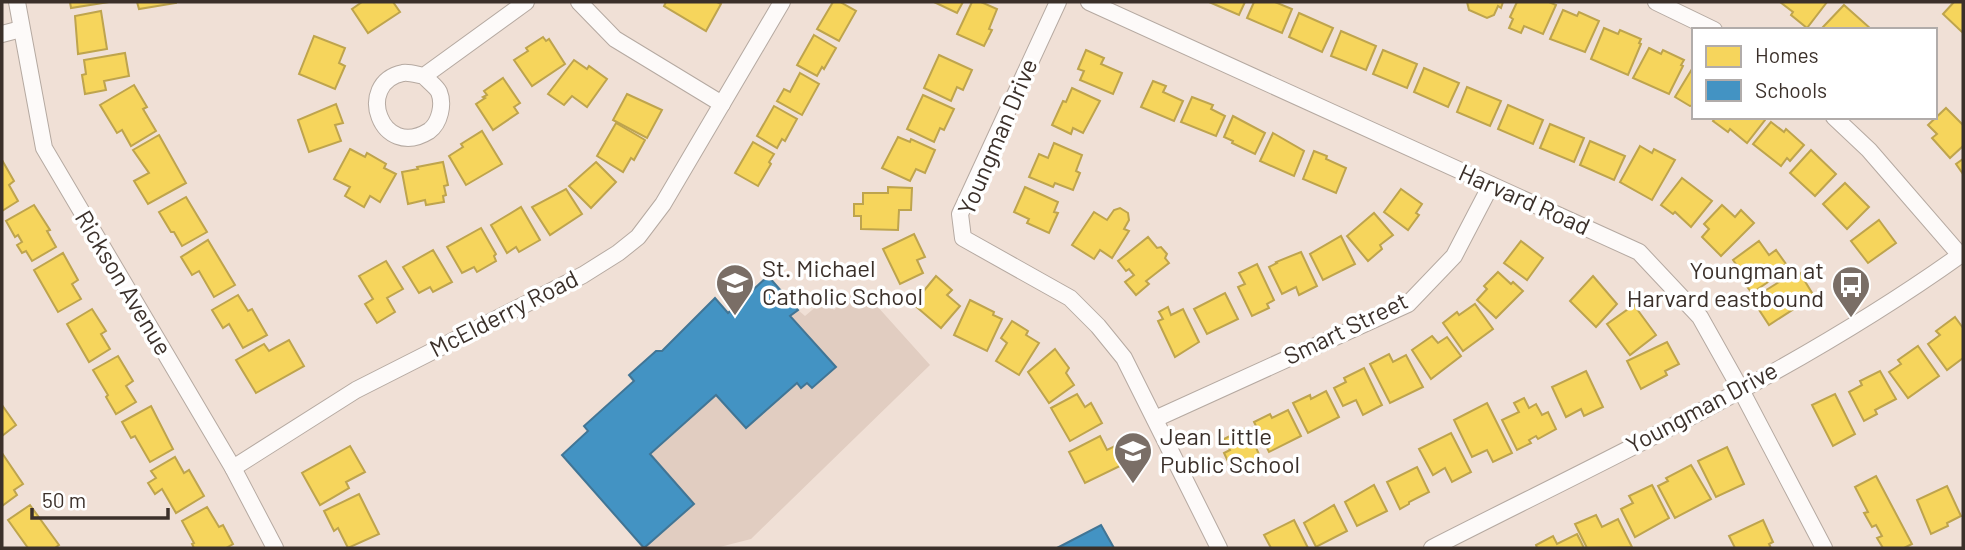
<svg xmlns="http://www.w3.org/2000/svg" width="1965" height="550" font-family="Barlow,sans-serif">
<style>
.green{fill:#e1cdc1}
.homes{fill:#f6d55c;stroke:#bea44d;stroke-width:2}
.schools{fill:#4393c3;stroke:#417595;stroke-width:2}
.lines{fill:none;stroke-linecap:round;stroke-linejoin:round}
.street-casing{stroke:#b5a9a1;stroke-width:18}
.street{stroke:#fdfaf9;stroke-width:16}
.labels{text-anchor:middle;stroke-width:7;stroke-linejoin:round;paint-order:stroke}
.street-label{font-size:24px;fill:#3b302a;stroke:#fff}
.poi-label{font-size:24px;fill:#3b302a;stroke:#fff;text-anchor:start}
</style>
<rect width="100%" height="100%" fill="#f0e0d6"/>
<!-- green -->
<path class="green" d="M859 286 930 365 751 539 716 548H644L694 504 650 454 716 395 746 428 797 383 801 387 836 367 790 316 798 310 805 316 825 299 834 310Z"/>
<!-- homes -->
<g class="homes">
<path d="M70 2H109L71 8Z"/>
<path d="M137 2H176V3L139 9Z"/>
<path d="M362 2H393L400 12 368 33 352 9Z"/>
<path d="M666 2H717L721 4 706 31 664 6Z"/>
<path d="M833 2H840L856 11 839 41 817 29Z"/>
<path d="M934 2H963L957 13Z"/>
<path d="M972 2H981L997 9 989 29 992 30 984 46 957 34Z"/>
<path d="M1209 2H1245L1239 15Z"/>
<path d="M1254 2H1275L1292 9 1282 33 1247 18Z"/>
<path d="M1467 2H1503L1501 8 1498 6 1494 15 1487 18 1469 10Z"/>
<path d="M1517 2H1549L1556 5 1543 34 1524 26 1521 33 1509 28 1513 19 1510 17Z"/>
<path d="M1780 2H1827L1807 28 1791 15 1793 12Z"/>
<path d="M1954 2H1963V33L1943 14Z"/>
<path d="M1844 5 1871 29 1870 30H1826L1823 27Z"/>
<path d="M1563 10 1577 16 1579 12 1599 21 1585 52 1550 39Z"/>
<path d="M101 11 107 49 78 54 75 16Z"/>
<path d="M1299 13 1333 28 1322 52 1289 37Z"/>
<path d="M1604 28 1618 34 1620 30 1641 39 1639 43 1641 44 1628 75 1591 59Z"/>
<path d="M1341 31 1376 46 1366 70 1331 56Z"/>
<path d="M814 35 836 48 824 69 822 67 817 76 797 65Z"/>
<path d="M314 36 345 48 339 63 345 66 335 89 299 74Z"/>
<path d="M543 37 546 41 549 39 565 64 532 86 514 60 528 51 526 48Z"/>
<path d="M1649 48 1661 54 1663 50 1684 60 1681 65 1683 66 1669 94 1633 78Z"/>
<path d="M1086 50 1104 58 1101 64 1122 73 1113 94 1080 80 1084 71 1078 69Z"/>
<path d="M1383 50 1417 64 1407 88 1373 74Z"/>
<path d="M125 53 129 76 104 81 106 90 85 94 82 75 86 74 84 60Z"/>
<path d="M939 55 972 70 963 90 957 87 951 101 924 88Z"/>
<path d="M574 60 587 69 589 66 607 79 587 107 572 96 564 105 548 94Z"/>
<path d="M1424 68 1459 83 1448 107 1414 92Z"/>
<path d="M1692 69 1694 105 1690 106 1675 97Z"/>
<path d="M800 73 819 84 802 115 777 101 784 89 790 92Z"/>
<path d="M503 78 520 103 514 107 518 113 493 130 476 104 485 98 483 97 487 95 484 91Z"/>
<path d="M1153 81 1166 86 1163 92 1183 101 1174 121 1141 107Z"/>
<path d="M134 85 147 107 143 109 156 131 131 146 122 130 117 133 100 105Z"/>
<path d="M1467 87 1501 101 1490 126 1457 112Z"/>
<path d="M1072 88 1100 101 1083 133 1073 128 1071 134 1052 125 1063 101 1066 102Z"/>
<path d="M627 94 662 110 647 138 613 120Z"/>
<path d="M923 95 954 109 944 130 940 128 934 142 907 129Z"/>
<path d="M1192 97 1213 105 1211 109 1225 116 1216 136 1181 122Z"/>
<path d="M336 104 343 123 335 125 341 141 309 152 298 120Z"/>
<path d="M1508 105 1543 120 1533 144 1498 129Z"/>
<path d="M774 106 797 119 785 141 782 139 777 148 757 136Z"/>
<path d="M1946 108 1963 125V146L1950 158 1932 138 1937 134 1928 125Z"/>
<path d="M1233 116 1265 133 1255 154 1232 143 1233 141 1224 137Z"/>
<path d="M1716 117H1764L1765 120 1747 143 1730 129 1728 132 1713 121Z"/>
<path d="M1771 122 1784 132 1786 129 1804 145 1790 161 1787 158 1781 166 1753 144Z"/>
<path d="M616 123 645 140 634 160 631 158 623 172 597 156Z"/>
<path d="M1550 124 1584 138 1574 162 1540 148Z"/>
<path d="M482 131 502 164 466 185 449 156 463 147 461 144Z"/>
<path d="M1273 133 1304 151 1294 176 1260 161Z"/>
<path d="M159 135 186 183 148 204 134 181 149 173 133 150Z"/>
<path d="M898 137 910 142 911 139 935 150 925 173 916 169 910 181 882 168Z"/>
<path d="M1590 141 1625 156 1614 180 1580 165Z"/>
<path d="M753 142 774 154 769 162 771 164 758 186 735 173Z"/>
<path d="M1054 143 1082 155 1076 171 1080 173 1073 190 1055 183 1053 187 1029 177 1039 154 1048 158Z"/>
<path d="M1640 146 1652 153 1654 149 1675 160 1652 200 1620 182Z"/>
<path d="M350 149 365 157 367 153 386 164 384 168 396 174 380 202 370 196 364 207 345 196 350 187 334 179Z"/>
<path d="M1811 150 1836 174 1815 196 1790 173Z"/>
<path d="M1314 151 1327 156 1326 159 1346 168 1336 193 1303 179Z"/>
<path d="M1963 159V174L1956 164Z"/>
<path d="M2 160 14 181 9 185 18 201 2 211Z"/>
<path d="M443 162 448 185 444 186 446 195 443 196 444 202 426 205 425 200 408 204 402 172 418 169 417 167Z"/>
<path d="M596 162 616 182 591 208 569 186Z"/>
<path d="M1682 178 1712 201 1691 227 1675 212 1673 214 1661 205Z"/>
<path d="M1845 183 1869 207 1847 229 1823 204Z"/>
<path d="M888 187 912 188 911 210H899L898 230 861 229V216H854V204H863V193H888Z"/>
<path d="M1025 187 1058 202 1054 212 1058 213 1049 233 1027 223 1029 219 1014 212Z"/>
<path d="M566 189 582 214 550 235 532 207Z"/>
<path d="M1401 189 1422 204 1416 213 1419 215 1408 230 1384 212Z"/>
<path d="M186 197 207 232 182 246 174 232H171L159 212Z"/>
<path d="M34 205 50 230 47 231 56 247 32 261 26 251 22 253 17 245 22 242 18 235 15 237 6 221Z"/>
<path d="M1722 205 1735 217 1741 210 1754 223 1721 256 1702 237 1709 229 1704 224Z"/>
<path d="M521 207 540 240 519 252 516 247 507 253 491 225Z"/>
<path d="M1120 208 1128 213 1129 220 1124 229 1129 231 1112 258 1100 250 1094 259 1072 245 1094 212 1107 220 1114 210Z"/>
<path d="M1374 213 1393 235 1380 245 1382 249 1368 261 1347 236Z"/>
<path d="M1879 220 1896 243 1868 263 1851 241Z"/>
<path d="M481 228 496 254 494 256 496 261 477 272 474 267 462 273 447 247Z"/>
<path d="M914 234 925 257 917 260 923 273 900 284 883 249Z"/>
<path d="M1341 236 1355 264 1323 280 1310 254Z"/>
<path d="M1148 237 1157 248 1161 247 1167 254 1165 258 1169 263 1146 281 1149 284 1136 295 1125 282 1134 275 1129 269 1126 271 1118 261Z"/>
<path d="M208 240 235 285 214 297 199 271 192 275 181 257Z"/>
<path d="M1521 241 1543 258 1527 280 1504 263Z"/>
<path d="M1759 241 1769 255 1776 250 1786 264 1778 269 1781 273 1755 291 1754 290 1751 292 1740 277 1743 274 1733 260Z"/>
<path d="M433 250 452 282 433 292 430 287 419 293 403 267Z"/>
<path d="M1301 252 1317 286 1299 295 1296 287 1282 294 1269 267 1277 263 1276 262Z"/>
<path d="M63 253 78 280 72 284 81 299 58 312 34 270Z"/>
<path d="M386 261 403 289 387 298 395 312 377 323 365 304 373 299 359 276Z"/>
<path d="M1257 264 1274 300 1267 304 1269 308 1252 316 1238 287 1245 284 1239 273Z"/>
<path d="M1798 270 1814 296 1769 325 1752 299Z"/>
<path d="M1498 272 1511 284 1513 282 1523 291 1496 318 1477 300 1487 289 1484 286Z"/>
<path d="M936 276 952 290 947 295 960 306 941 328 913 304Z"/>
<path d="M1593 276 1617 304 1596 327 1570 301Z"/>
<path d="M1225 293 1238 319 1207 334 1194 309Z"/>
<path d="M238 295 248 311 252 309 267 335 243 348 229 324 223 328 212 310Z"/>
<path d="M970 300 994 312 993 315 1002 319 987 351 954 335Z"/>
<path d="M1475 304 1493 329 1463 351 1443 323 1457 312 1459 315Z"/>
<path d="M1634 305 1656 335 1630 355 1607 324Z"/>
<path d="M1168 307 1171 315 1183 309 1199 342 1175 357 1158 321 1163 319 1159 312Z"/>
<path d="M92 309 106 331 101 334 110 349 89 362 67 324Z"/>
<path d="M1955 317 1963 328V358L1947 370 1928 344 1940 335 1936 331Z"/>
<path d="M1012 321 1028 331 1026 335 1039 343 1019 375 996 361 1007 343 1001 338Z"/>
<path d="M1432 336 1438 343 1447 337 1461 356 1431 379 1412 350Z"/>
<path d="M289 340 304 366 256 393 236 360 264 344 269 351Z"/>
<path d="M1667 342 1679 364 1665 371 1667 375 1641 389 1627 361Z"/>
<path d="M1918 346 1939 376 1908 398 1889 372 1901 364 1898 360Z"/>
<path d="M1055 349 1069 368 1066 373 1074 385 1049 403 1028 372Z"/>
<path d="M1389 354 1393 362 1406 355 1423 387 1390 403 1370 364Z"/>
<path d="M118 356 133 381 126 386 136 402 116 414 106 397 108 395 93 370Z"/>
<path d="M1364 368 1382 405 1363 415 1356 400 1343 406 1334 388 1346 382 1344 378Z"/>
<path d="M1586 371 1603 407 1584 416 1581 409 1566 417 1552 387Z"/>
<path d="M1880 371 1896 399 1875 410 1877 414 1864 421 1849 392 1862 385 1860 381Z"/>
<path d="M1326 391 1339 417 1308 433 1293 403 1310 395 1311 399Z"/>
<path d="M1077 394 1085 407 1091 403 1102 423 1070 441 1051 408Z"/>
<path d="M1835 394 1855 434 1833 446 1812 405Z"/>
<path d="M1524 398 1529 408 1536 404 1542 415 1548 412 1556 429 1538 439 1536 436 1529 440 1531 443 1517 450 1502 420 1519 412 1514 403Z"/>
<path d="M1487 403 1512 453 1493 462 1487 450 1472 457 1454 420Z"/>
<path d="M2 405 16 425 2 436Z"/>
<path d="M151 406 173 449 150 462 135 436 131 438 122 422Z"/>
<path d="M1288 410 1301 436 1269 452 1254 422 1270 414 1272 418Z"/>
<path d="M1244 429 1248 435 1250 434 1262 461 1251 467 1249 464 1233 472 1224 453 1230 450 1224 439Z"/>
<path d="M1451 433 1471 472 1452 482 1445 468 1433 475 1419 449Z"/>
<path d="M1100 436 1107 450 1115 446 1124 464 1085 483 1069 452Z"/>
<path d="M350 446 365 472 346 482 349 488 320 505 302 473Z"/>
<path d="M1727 447 1744 484 1716 497 1698 461Z"/>
<path d="M2 453 23 484 14 490 17 495 2 506Z"/>
<path d="M175 457 184 473 189 470 204 496 176 513 162 489 155 494 148 483 156 478 151 471Z"/>
<path d="M1691 465 1711 499 1675 518 1658 486 1668 481 1666 478Z"/>
<path d="M1417 467 1429 492 1409 502V504L1400 509 1387 482Z"/>
<path d="M1876 476 1912 544 1904 548H1883L1877 538 1882 536 1876 525 1872 527 1864 513 1868 512 1855 487Z"/>
<path d="M1374 485 1387 511 1357 526 1345 502Z"/>
<path d="M1652 485 1669 518 1635 537 1621 509 1633 503 1629 496Z"/>
<path d="M1947 486 1961 516 1947 523 1948 526 1931 534 1917 500Z"/>
<path d="M359 494 379 534 348 548 338 528 334 531 324 511Z"/>
<path d="M30 505 59 545 55 548H28L8 520Z"/>
<path d="M1334 505 1347 531 1316 547 1304 523Z"/>
<path d="M207 507 219 527 223 525 233 544 226 548H194L192 544 194 543 182 521Z"/>
<path d="M1596 515 1602 527 1618 519 1632 547 1587 548 1575 524Z"/>
<path d="M1294 520 1308 548H1271L1264 535Z"/>
<path d="M1763 520 1773 542 1769 544 1771 548H1735L1729 536Z"/>
<path d="M1577 534 1584 548H1537L1536 545 1553 536 1557 544Z"/>
</g>
<!-- schools -->
<g class="schools">
<path d="M768 276 798 310 790 316 836 367 812 388 807 383 801 388 797 383 746 428 716 395 650 454 694 504 644 548 562 455 588 431 584 426 634 381 629 375 656 351H662L715 298 728 313Z"/>
<path d="M1101 525 1114 548H1057Z"/>
</g>
<g class="lines">
<defs>
<g id="street">
<path d="M17 2 44 148 233 468 275 548"/>
<path d="M579 2 615 39 722 104"/>
<path d="M1058 2 960 214 963 238 1070 298 1098 326 1124 358 1219 548"/>
<path d="M1089 2 1639 252 1700 317 1741 390 1824 548"/>
<path d="M1656 2 1714 30"/>
<path d="M2 34 21 29"/>
<path d="M424 76C428 81 436 86 439 92 444 104 440 123 429 131 381 161 354 83 403 73 409 72 418 75 424 76L526 2"/>
<path d="M1834 117 1869 150 1960 255"/>
<path d="M1155 419 1408 304 1454 256 1491 185"/>
<path d="M233 468 356 390 583 275 618 253 638 237 663 204 782 2"/>
<path d="M1432 548C1612 456 1799 371 1963 253"/>
</g>
</defs>
<!-- street casing -->
<use href="#street" class="street-casing"/>
<!-- street -->
<use href="#street" class="street"/>
</g>
<!-- icons -->
<defs>
<symbol id="school-pin" viewBox="-11 -11 22 30"><path d="M0 17L-7.5 6A9.5 9.5 0 1 1 7.5 6Z" fill="#7a6e66" stroke="#fff"/><path d="M0-5L7-2L0 1L-7-2ZM-4 1L0 2.5L4 1V4Q0 6-4 4Z" fill="#fff"/></symbol>
<symbol id="bus-pin" viewBox="-11 -11 22 30"><path d="M0 17L-7.5 6A9.5 9.5 0 1 1 7.5 6Z" fill="#7a6e66" stroke="#fff"/><path d="M-5-6H5V4H4V6H2V4H-2V6H-4V4H-5ZM-3.5-4V0h7V-4ZM-3.5 1.2v1.5H-2V1.2ZM2 1.2v1.5H3.5V1.2Z" fill="#fff"/></symbol>
</defs>
<g fill-rule="evenodd">
<use href="#school-pin" x="713" y="261" width="44" height="60"/>
<use href="#bus-pin" x="1829" y="263" width="44" height="60"/>
<use href="#school-pin" x="1111" y="429" width="44" height="60"/>
</g>
<g class="labels">
<!-- street labels -->
<g class="street-label">
<text transform="translate(998 137) rotate(-67)" y="8">Youngman Drive</text>
<text transform="translate(1524 200) rotate(24)" y="8">Harvard Road</text>
<text transform="translate(123 283) rotate(59)" y="8">Rickson Avenue</text>
<text transform="translate(504 314) rotate(-27)" y="8">McElderry Road</text>
<text transform="translate(1346 329) rotate(-26)" y="8">Smart Street</text>
<text transform="translate(1702 408) rotate(-28)" y="8">Youngman Drive</text>
</g>
<!-- poi labels -->
<g class="poi-label">
<text x="762" y="277">St. Michael<tspan x="762" dy="28">Catholic School</tspan></text>
<text x="1824" y="279" text-anchor="end">Youngman at<tspan x="1824" dy="28">Harvard eastbound</tspan></text>
<text x="1160" y="445">Jean Little<tspan x="1160" dy="28">Public School</tspan></text>
</g>
</g>
<!-- border -->
<rect width="1965" height="550" fill="none" stroke="#3b302a" stroke-width="7"/>
<!-- legend -->
<rect x="1692" y="28" width="245" height="91" fill="#ffffff" stroke="#b1acaa" stroke-width="2"/>
<rect x="1706" y="46" width="35" height="21" fill="#f6d55c" stroke="#b1acaa" stroke-width="2"/>
<text x="1755" y="63" font-size="21" fill="#3b302a">Homes</text>
<rect x="1706" y="80" width="35" height="21" fill="#4393c3" stroke="#b1acaa" stroke-width="2"/>
<text x="1755" y="98" font-size="21" fill="#3b302a">Schools</text>
<!-- scale -->
<path d="M32 508v10h136v-10" fill="none" stroke="#3b302a" stroke-width="3.5"/>
<text x="42" y="508" font-size="21" fill="#3b302a" stroke="#ffffff" stroke-width="5" paint-order="stroke">50 m</text>
</svg>
